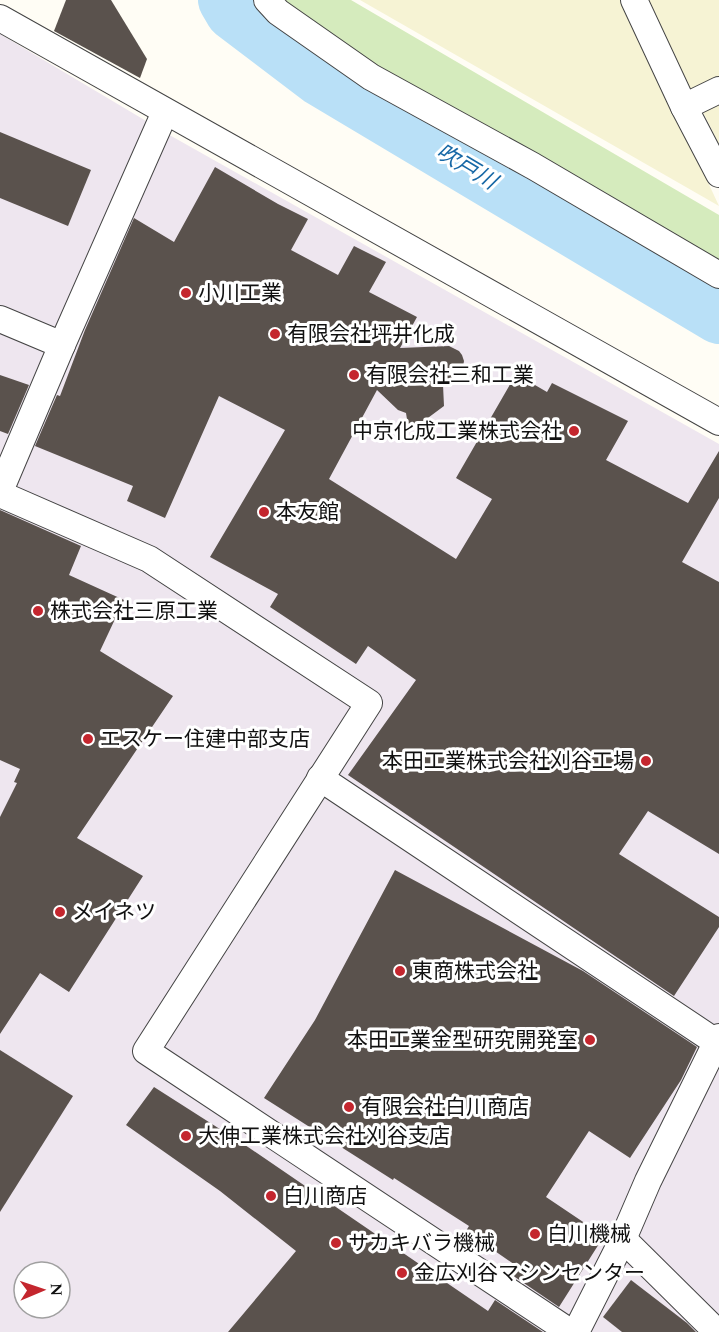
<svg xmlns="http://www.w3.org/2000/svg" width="719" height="1332" font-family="Spectral,'Noto Sans JP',serif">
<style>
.industrial{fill:#eee6ef;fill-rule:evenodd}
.farmland{fill:#f6f3d4}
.green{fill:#d5ebbd}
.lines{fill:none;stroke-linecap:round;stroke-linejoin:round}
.river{stroke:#b9e0f7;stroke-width:56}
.building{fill:#5a524d}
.street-casing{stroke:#444;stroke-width:28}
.street{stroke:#fff;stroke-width:26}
.poi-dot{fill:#c4262e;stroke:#fff;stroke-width:2}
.labels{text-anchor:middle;stroke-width:6;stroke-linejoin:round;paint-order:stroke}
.poi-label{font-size:21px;fill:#111;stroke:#fff;text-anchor:start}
.water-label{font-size:22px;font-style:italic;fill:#1768a6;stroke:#fff}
</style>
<rect width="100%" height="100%" fill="#fffdf5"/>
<!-- industrial -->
<path class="industrial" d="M0 34 173 137 719 444V1332H0ZM24 1272H60V1308H24Z"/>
<!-- farmland -->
<g class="farmland">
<path d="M360 0H623L719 206Z"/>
<path d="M647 0H719V81L691 93Z"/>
<path d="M719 102V144L702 110Z"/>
</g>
<!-- green -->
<path class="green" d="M278 0H351L719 215V264L376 70Z"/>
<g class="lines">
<!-- river -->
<path class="river" d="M226 0 233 12 320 78 719 316"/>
</g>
<!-- building -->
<g class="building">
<path d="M66 0H111L147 59 140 78 54 31Z"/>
<path d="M0 132 91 170 68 226 0 198Z"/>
<path d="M215 167 278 204 308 219 291 250 338 275 354 246 386 262 369 292 417 317 400 348 449 346 459 351 462 355 464 361 462 372 443 385 444 406 409 432 406 413 398 410 377 390 329 479 456 559 492 499 456 478 516 374 547 392 552 383 628 421 606 460 688 503 719 451V498L682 562 719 582V854L648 811 619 854 719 917V927L674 996 348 775 416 680 368 646 356 664 270 607 278 594 210 557 285 430 219 396 165 518 127 501 133 486 35 446 57 395 60 396 85 330 134 218 174 242Z"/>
<path d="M0 375 29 385 8 434 0 431Z"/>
<path d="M0 510 81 546 69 575 124 600 100 651 173 696 77 838 143 876 69 992 40 973 0 1034V817L17 783 14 782 20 769 0 760Z"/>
<path d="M395 870 583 971 697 1047 681 1080 630 1158 589 1131 546 1197 604 1236 559 1307 512 1275 518 1267 466 1231 469 1226 394 1178 393 1180 264 1098 315 1020Z"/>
<path d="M0 1050 73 1096 0 1212Z"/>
<path d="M154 1087 248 1147 488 1311 495 1300 543 1332H228L296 1251 220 1191 126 1125Z"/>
<path d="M631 1280 687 1323 696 1332H622L603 1317Z"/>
</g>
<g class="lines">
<defs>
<g id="street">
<path d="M267 0 278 12 371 77 533 166 719 275"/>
<path d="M634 0 684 107 719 174"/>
<path d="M0 18 719 422"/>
<path d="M684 107 719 90"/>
<path d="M0 319 62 345"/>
<path d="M0 491 62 345 165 112"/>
<path d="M0 494 149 559 369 703 146 1051 570 1332"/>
<path d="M320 778 716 1042"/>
<path d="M623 1239 717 1332"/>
<path d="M576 1332 623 1239 648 1181 719 1037"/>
</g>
</defs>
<!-- street casing -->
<use href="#street" class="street-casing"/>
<!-- street -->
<use href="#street" class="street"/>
</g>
<!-- markers -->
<g class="poi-dot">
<circle cx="186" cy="293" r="6"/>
<circle cx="275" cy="334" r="6"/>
<circle cx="354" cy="375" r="6"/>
<circle cx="574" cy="431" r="6"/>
<circle cx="264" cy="512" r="6"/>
<circle cx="38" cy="611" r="6"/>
<circle cx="88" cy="739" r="6"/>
<circle cx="646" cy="761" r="6"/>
<circle cx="60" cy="912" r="6"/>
<circle cx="400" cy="971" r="6"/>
<circle cx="590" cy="1040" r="6"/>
<circle cx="349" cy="1107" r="6"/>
<circle cx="186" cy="1136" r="6"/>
<circle cx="271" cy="1196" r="6"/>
<circle cx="535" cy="1234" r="6"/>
<circle cx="336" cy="1243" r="6"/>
<circle cx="402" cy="1273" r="6"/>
</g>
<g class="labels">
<!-- poi labels -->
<g class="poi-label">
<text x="198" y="300">小川工業</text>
<text x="287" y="341">有限会社坪井化成</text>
<text x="366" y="382">有限会社三和工業</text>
<text x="562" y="438" text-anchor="end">中京化成工業株式会社</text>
<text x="276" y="519">本友館</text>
<text x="50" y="618">株式会社三原工業</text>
<text x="100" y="746">エスケー住建中部支店</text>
<text x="634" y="768" text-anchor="end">本田工業株式会社刈谷工場</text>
<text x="72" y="919">メイネツ</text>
<text x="412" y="978">東商株式会社</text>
<text x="578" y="1047" text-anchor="end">本田工業金型研究開発室</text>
<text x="361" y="1114">有限会社白川商店</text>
<text x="198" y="1143">大伸工業株式会社刈谷支店</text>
<text x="283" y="1203">白川商店</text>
<text x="547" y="1241">白川機械</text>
<text x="348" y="1250">サカキバラ機械</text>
<text x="414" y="1280">金広刈谷マシンセンター</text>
</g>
<!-- water labels -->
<g class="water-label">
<text transform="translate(467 166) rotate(31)" y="8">吹戸川</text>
</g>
</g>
<!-- north arrow -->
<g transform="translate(42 1290) rotate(88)"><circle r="28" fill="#ffffff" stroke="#a0a0a0" stroke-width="1.5"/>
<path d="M0-4.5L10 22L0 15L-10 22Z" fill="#c4262e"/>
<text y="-9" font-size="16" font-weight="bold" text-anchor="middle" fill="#111111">N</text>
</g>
</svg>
